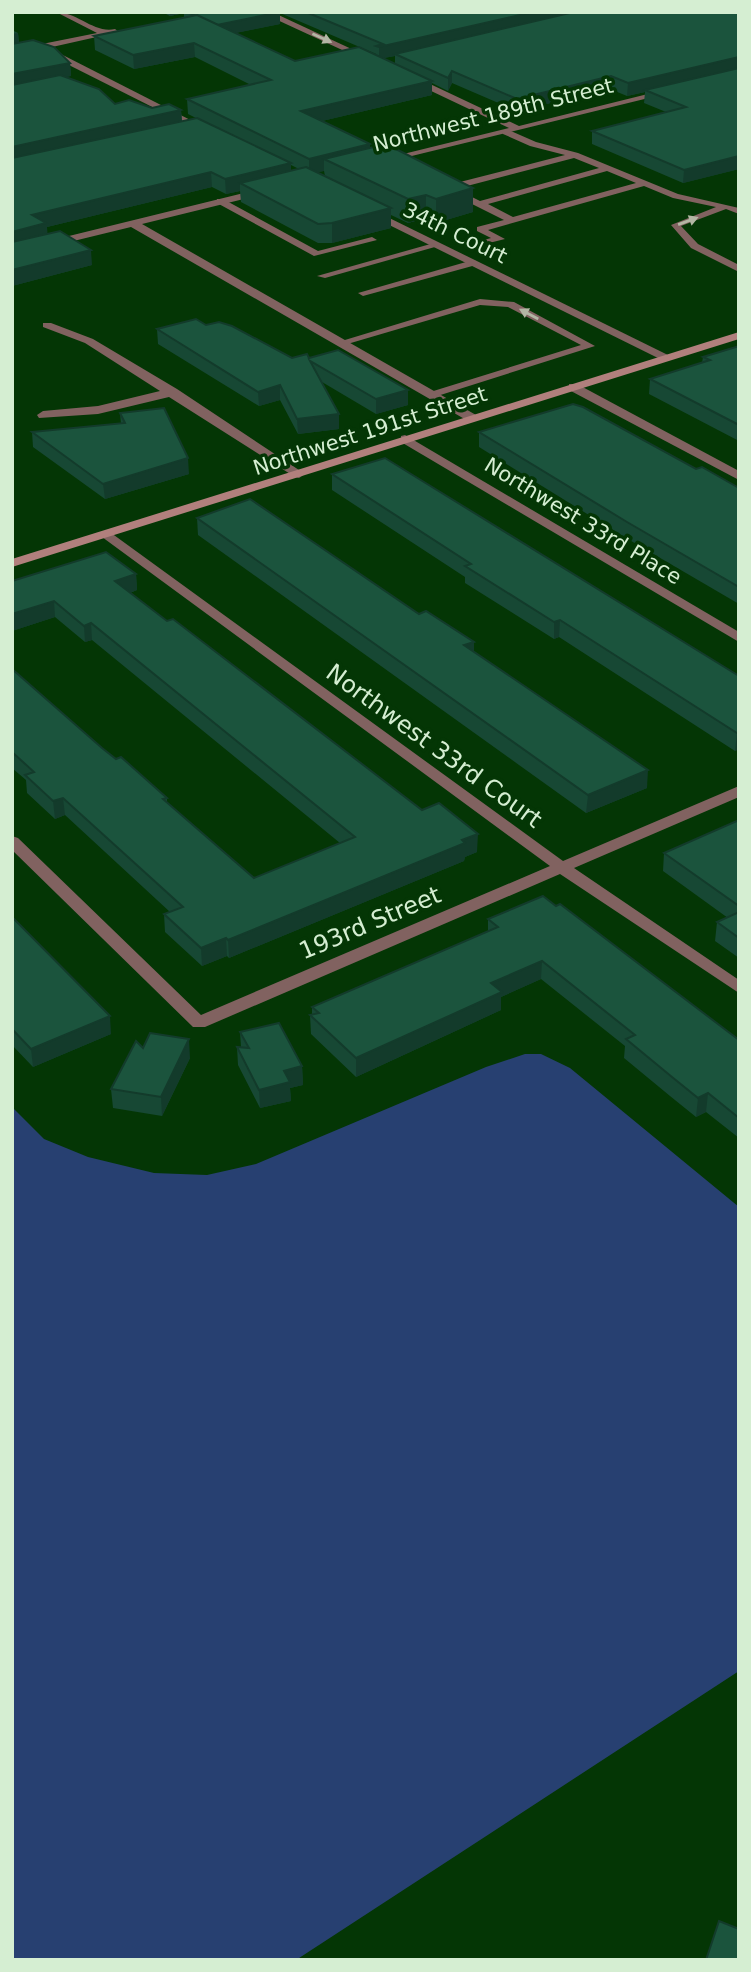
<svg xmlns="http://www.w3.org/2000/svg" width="751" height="1972" font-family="'DejaVu Sans',sans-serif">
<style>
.water{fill:#274071}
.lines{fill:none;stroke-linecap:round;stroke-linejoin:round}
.lane{fill:#816260;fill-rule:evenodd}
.street{fill:#816260;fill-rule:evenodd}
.secondary{fill:#b1807d;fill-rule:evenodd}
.wall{fill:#174834;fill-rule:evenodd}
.shaded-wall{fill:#133b2b}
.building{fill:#1b543d;stroke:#133b2b;stroke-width:2}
.oneway{fill:#b3b6a4}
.labels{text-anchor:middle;stroke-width:7;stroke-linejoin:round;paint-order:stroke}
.far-street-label{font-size:21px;fill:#d5eed2;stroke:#043605}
.street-label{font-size:24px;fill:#d5eed2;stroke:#043605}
</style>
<rect width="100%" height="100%" fill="#043605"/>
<!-- water -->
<path class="water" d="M525 1054H541L570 1068 739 1207V1671L296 1960H12V1107L44 1139 88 1157 154 1173 207 1175 256 1164 486 1067Z"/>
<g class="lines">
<!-- lane -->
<g class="lane">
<path d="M506 129 536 142 578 153 678 194 739 208V214L726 209 681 226 698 244 739 265V272L691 248 671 225 716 207 673 198 644 186 488 230 505 239 473 247V243L491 238 477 231V227L504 220 460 198V182L565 155 530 146 503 134 502 132ZM574 158 599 168 480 201 468 195 467 186ZM607 171 636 183 513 217 488 204Z"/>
<path d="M217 199H223L318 251 372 237 377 240 314 256 217 203Z"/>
<path d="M434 243 442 245 325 278 317 276Z"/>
<path d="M473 260 476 261V265L363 296 358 293Z"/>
<path d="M480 299 514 302 595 346 431 398 426 395 427 393 581 345 508 307 480 305 344 345 335 343Z"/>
</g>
<!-- street -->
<g class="street">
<path d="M56 12C77 12 95 34 115 29L119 32 12 56V50L97 33Z"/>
<path d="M260 12H272L373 59 366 61Z"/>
<path d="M45 49H51L210 130 202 132 45 53Z"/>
<path d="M411 75 519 126 668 89 673 92 383 163V159L509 128 408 80V76Z"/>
<path d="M264 188 269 191 268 193 142 224 476 415V421H468L131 227 12 256V250Z"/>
<path d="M371 209 670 356 672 358 662 360 367 214V210Z"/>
<path d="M43 323H51L93 339 177 389 305 474 299 478 295 477 169 397 98 414 39 418 37 415 43 411 98 406 160 391 85 343 43 327Z"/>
<path d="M569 384H577L739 471V480L569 390Z"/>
<path d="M405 435 739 632V642L401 442V436Z"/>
<path d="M107 530 563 861 739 786V797L574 868 739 980V993L560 874 205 1027H193L12 850V836L18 838 201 1015 550 866 102 537 100 534Z"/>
</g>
<!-- secondary -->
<path class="secondary" d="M739 332V339L12 567V559Z"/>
</g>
<!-- wall -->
<g class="wall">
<path d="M162 12H739V169L683 183 592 144V131L666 112 644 103 645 92 627 96 610 89 517 111 452 83 448 91 432 83V95L322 121 370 148 473 212 436 223 426 218 408 223 391 215V228L332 243H318L241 202 240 191 226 194 212 187 47 227V234L92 265 12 286V30L18 33 19 43 70 63 71 76 66 77 115 104 181 110 182 121 196 118 188 114 187 99 251 85 195 57 134 69 95 50 94 36 184 18V13L170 16ZM280 13 376 54V55L295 61 235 33 280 24ZM395 56V64L383 58ZM291 165 299 169 291 171ZM324 171 325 176 317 172Z"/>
<path d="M206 325 292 358H309L408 405 376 414 322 382 339 429 298 434 280 400 259 406 158 344 157 329Z"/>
<path d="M739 346V441L649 394 650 379 702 363 703 357Z"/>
<path d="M120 413 189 474 105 499 33 447 32 432 121 424Z"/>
<path d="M479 432 696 469 739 488V604L626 538 479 447Z"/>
<path d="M332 474 739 676V749L735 751 559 637 554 639 465 583V577L332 490Z"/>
<path d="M197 518 419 614 474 652 647 788 586 813 198 535Z"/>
<path d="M136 574 137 590 130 593 477 852 465 857 464 861 229 958 227 956 202 966 165 932 164 914 170 912 65 815 55 819 27 793 26 780 12 768V669L102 748 167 798V802L254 878 340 843 92 640 85 642 55 617 12 631V581Z"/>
<path d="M739 820V958L715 941 717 922 728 918 663 871 664 853Z"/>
<path d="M556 906 739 1040V1138L706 1112 696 1117 670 1096 624 1058 625 1046 541 979 501 997V1010L356 1077 311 1034 310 1015H312V1007L488 931V919Z"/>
<path d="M12 917 111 1034 33 1067 12 1045Z"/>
<path d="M240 1032 302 1066 303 1085 290 1088 291 1101 260 1108 238 1065 237 1047H241Z"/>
<path d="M143 1048 190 1058 162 1116 113 1108 111 1089Z"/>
</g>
<!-- shaded-wall -->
<g class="shaded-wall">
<path d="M170 12H184V13L170 16Z"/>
<path d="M280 12V24L216 37V25Z"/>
<path d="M533 12H584L395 54V56L379 59V47Z"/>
<path d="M18 33 19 46 12 48V34Z"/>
<path d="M194 43 195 57 134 69 133 55Z"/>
<path d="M739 57V69L645 90V92L627 96 628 83Z"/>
<path d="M70 63 71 76 12 88V74Z"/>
<path d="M452 71V83L448 91V78Z"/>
<path d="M611 76 610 89 517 111V99Z"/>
<path d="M432 81V95L301 126V111Z"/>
<path d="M181 110 182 124 12 162V147Z"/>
<path d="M370 144V159H324V171L309 174V159Z"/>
<path d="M739 156V169L683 183 684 170Z"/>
<path d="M291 163V178L240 183V191L226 194 225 179Z"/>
<path d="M211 172 212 187 47 227 48 238 12 247V232L32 215Z"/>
<path d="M473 188V212L436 223V199Z"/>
<path d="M426 195V218L408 223V199Z"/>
<path d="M391 208V228L332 243V223Z"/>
<path d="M91 250 92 265 12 286V270Z"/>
<path d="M280 385V400L259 406 258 392Z"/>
<path d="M408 390V405L376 414V399Z"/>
<path d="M339 414V429L298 434 297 419Z"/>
<path d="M188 458 189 474 105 499 103 484Z"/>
<path d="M136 574 137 590 116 598 115 581Z"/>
<path d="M54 601 55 617 12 631V614Z"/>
<path d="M560 620 559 637 554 639V622Z"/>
<path d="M91 623 92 640 85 642 84 626Z"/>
<path d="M474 642V659L464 645Z"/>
<path d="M737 733H739V749L735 751Z"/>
<path d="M648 770 647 788 586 813 588 795Z"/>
<path d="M63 798 65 815 55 819 53 801Z"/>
<path d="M478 834 477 852 465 857 464 861 229 958 228 940Z"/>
<path d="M226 938 227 956 202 966 201 948Z"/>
<path d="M542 961 541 979 501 997V1010L356 1077V1058L491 983Z"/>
<path d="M110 1016 111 1034 33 1067 31 1049Z"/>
<path d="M189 1039 190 1058 162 1116 161 1097Z"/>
<path d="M302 1066 303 1085 290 1088 291 1101 260 1108 259 1090 284 1071Z"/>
<path d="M708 1093 706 1112 696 1117 698 1098Z"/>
</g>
<!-- building -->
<g class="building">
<path d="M187 12H280L217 25Z"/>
<path d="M306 12H533L379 47 376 46 383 44Z"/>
<path d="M574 12H739V57L628 83 611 76 517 99 452 71 448 78 395 54Z"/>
<path d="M197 15 295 61 359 47 432 81 301 111 370 144 309 159 187 99 271 80 194 43 133 55 94 36Z"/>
<path d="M33 40 54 47 70 63 12 74V44Z"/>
<path d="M739 68V156L684 170 592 131 686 107 645 90Z"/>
<path d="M60 75 99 89 115 104 129 100 152 108 169 104 181 110 12 147V85Z"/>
<path d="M197 118 291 163 225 179 211 172 32 215 46 223 12 232V158Z"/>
<path d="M386 144 473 188 436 199 426 195 408 199 324 159Z"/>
<path d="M306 167 391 208 332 223 318 224 240 183Z"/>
<path d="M60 231 91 250 12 270V242Z"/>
<path d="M196 319 206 325 219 322 232 326 292 358 307 354 309 358 338 350 408 390 376 399 310 361 339 414 297 419 280 385 258 392 157 329Z"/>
<path d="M739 346V425L650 379 710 360 703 357Z"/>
<path d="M573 404 583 407 696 469 702 467 739 488V587L627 522 479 432Z"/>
<path d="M164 408 188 458 103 484 32 432 125 423 120 413Z"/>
<path d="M385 458 739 676V733H737L560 620 554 622 465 566 471 564 332 474Z"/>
<path d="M250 499 419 614 426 611 474 642 464 645 648 770 588 795 197 518Z"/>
<path d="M106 552 136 574 115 581 167 621 173 619 422 810 439 803 478 834 462 840 465 843 228 940 226 938 201 948 164 914 183 907 63 798 53 801 25 775 34 772 12 752V669L102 748 116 759 121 757 167 798 163 799 254 878 355 837 91 623 84 626 54 601 12 614V581Z"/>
<path d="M739 820V906L664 853Z"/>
<path d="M543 896 556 906 560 904 739 1040V1118L708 1093 698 1098 672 1077 626 1039 635 1035 542 961 491 983 502 992 356 1058 310 1015 319 1013 312 1007 498 927 488 919Z"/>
<path d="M739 912V938L717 922Z"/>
<path d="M12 917 110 1016 31 1049 12 1029Z"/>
<path d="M279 1023 302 1066 284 1071 290 1082 259 1090 237 1047 249 1048 240 1032Z"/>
<path d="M150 1033 189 1039 161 1097 111 1089 136 1041 143 1048Z"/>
<path d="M719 1921 739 1929V1960H706Z"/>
</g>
<!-- one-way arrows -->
<defs><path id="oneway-solid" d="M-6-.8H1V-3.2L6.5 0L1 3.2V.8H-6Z" transform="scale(1.75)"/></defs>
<g class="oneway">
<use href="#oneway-solid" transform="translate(322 38) rotate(24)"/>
<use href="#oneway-solid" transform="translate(688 221) rotate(-20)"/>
<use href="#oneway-solid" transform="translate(529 314) rotate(-152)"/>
</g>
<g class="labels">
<!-- far-street labels -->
<g class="far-street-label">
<text transform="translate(493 115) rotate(-14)" y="7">Northwest 189th Street</text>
<text transform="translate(455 233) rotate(26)" y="7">34th Court</text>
<text transform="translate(370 431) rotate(-18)" y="7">Northwest 191st Street</text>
<text transform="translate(583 521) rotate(31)" y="7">Northwest 33rd Place</text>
</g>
<!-- street labels -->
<g class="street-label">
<text transform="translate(434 746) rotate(36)" y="8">Northwest 33rd Court</text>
<text transform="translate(370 923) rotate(-23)" y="8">193rd Street</text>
</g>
</g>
<!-- border -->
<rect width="751" height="1972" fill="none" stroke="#d5eed2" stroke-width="28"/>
</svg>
